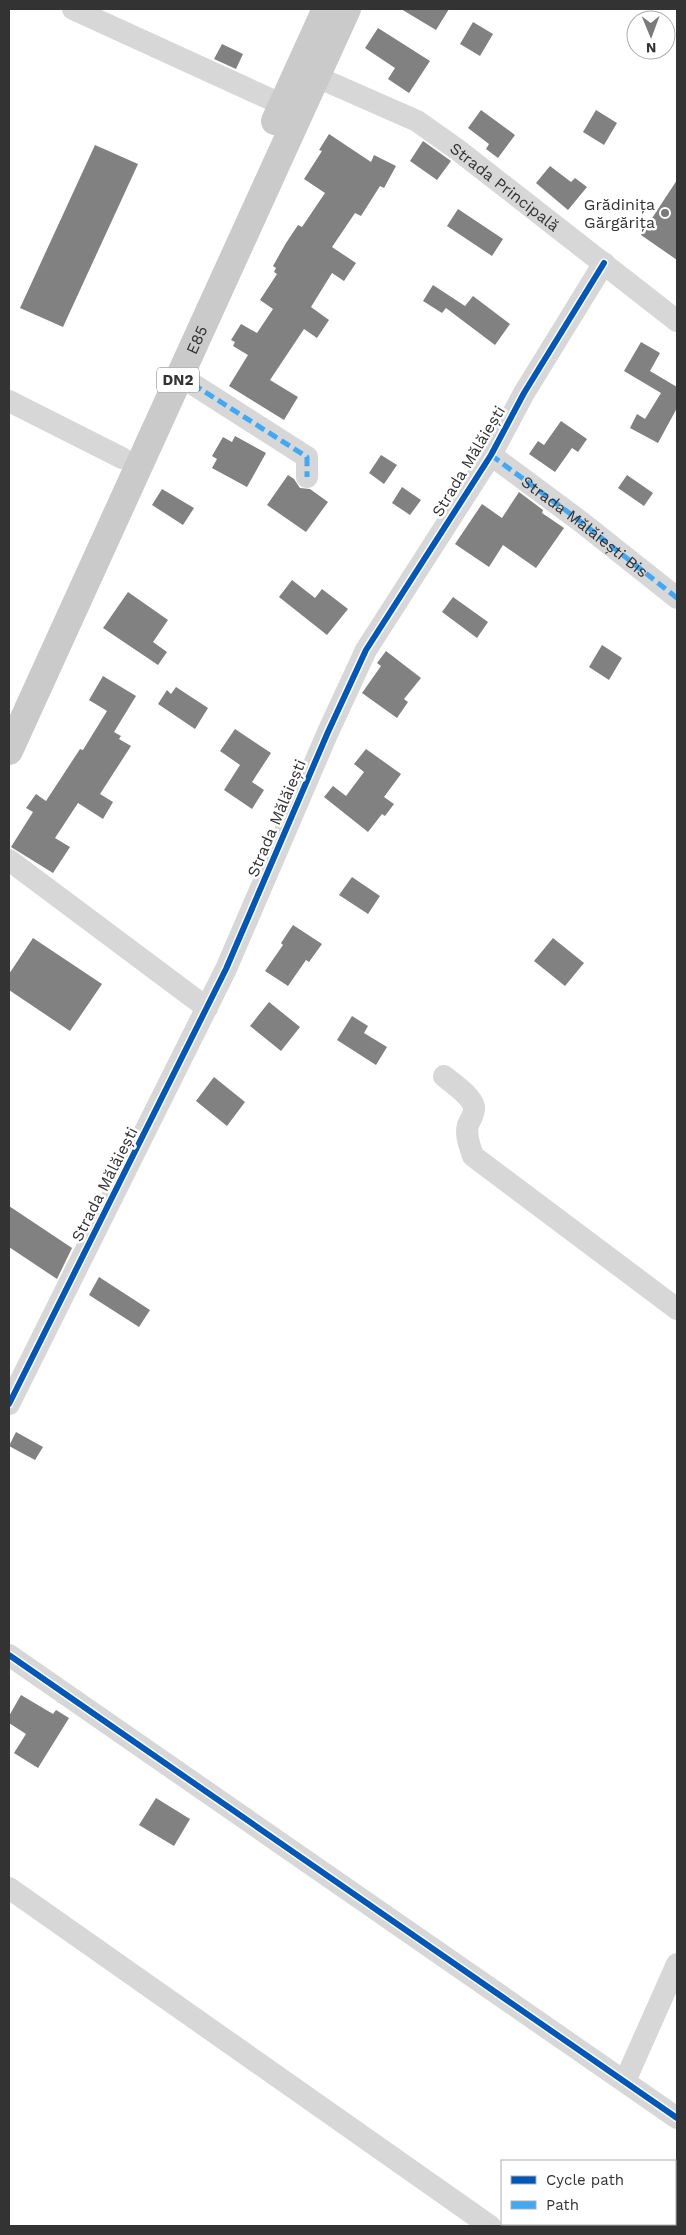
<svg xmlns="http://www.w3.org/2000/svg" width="686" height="2235" font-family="'Work Sans',sans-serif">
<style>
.building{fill:#818181}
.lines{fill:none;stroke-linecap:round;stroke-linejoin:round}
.minor{stroke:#d7d7d7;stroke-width:22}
.major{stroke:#cacaca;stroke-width:28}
.quiet{stroke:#3fa9f5;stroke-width:5;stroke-dasharray:10 5;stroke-linecap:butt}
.cycleway-casing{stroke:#fff;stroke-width:9}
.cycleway{stroke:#0057b8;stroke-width:6}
.poi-dot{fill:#7a7a7a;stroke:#fff;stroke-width:2}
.labels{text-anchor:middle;stroke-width:5;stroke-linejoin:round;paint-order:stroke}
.shield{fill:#fff;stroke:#707070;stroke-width:1}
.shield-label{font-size:15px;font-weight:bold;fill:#333}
.street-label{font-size:16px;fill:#333;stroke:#fff}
.poi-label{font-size:16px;fill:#333;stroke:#fff;text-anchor:end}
</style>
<rect width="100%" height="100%" fill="#fff"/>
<!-- building -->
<g class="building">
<path d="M401 9H449L436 30Z"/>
<path d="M473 22 493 34 480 56 460 44Z"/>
<path d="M378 28 430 61 409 93 388 79 395 68 365 48Z"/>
<path d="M222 44 243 54 236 69 214 59Z"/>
<path d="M481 110 515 135 498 158 486 149 489 144 468 128Z"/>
<path d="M596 110 617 123 604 145 583 132Z"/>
<path d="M329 134 371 162 374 155 396 166 384 188 380 186 361 216 355 213 332 247 356 263 344 281 332 273 311 307 329 320 317 338 304 329 270 380 298 397 284 420 229 386 248 355 233 346 235 342 231 340 241 324 257 333 273 309 260 300 277 274 274 272 276 268 273 266 286 243 298 225 302 227 325 193 304 179 322 151 319 150Z"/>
<path d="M423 141 451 161 437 180 410 161Z"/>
<path d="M95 145 138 164 63 327 20 308Z"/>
<path d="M550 166 571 182 575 178 587 187 568 210 536 183Z"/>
<path d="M677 180V260L641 235Z"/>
<path d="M458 209 503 239 492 256 447 226Z"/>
<path d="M433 285 465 306 473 296 510 324 495 345 446 308 442 313 423 301Z"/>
<path d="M641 342 660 353 650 371 677 387V408L658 443 630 428 637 414 645 419 661 393 624 371Z"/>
<path d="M561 421 587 439 578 452 572 448 555 472 529 454 538 441 544 445Z"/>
<path d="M235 436 266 453 247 487 212 468 217 459 212 456 223 437 232 442Z"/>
<path d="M381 455 397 465 384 484 369 473Z"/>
<path d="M288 475 294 479 300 488 310 489 328 502 306 532 267 505Z"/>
<path d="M627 475 653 493 644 506 618 488Z"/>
<path d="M402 487 421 500 410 515 392 503Z"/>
<path d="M162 489 194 508 183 525 152 505Z"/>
<path d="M519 492 543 510 542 513 564 528 536 568 503 545 489 567 455 544 482 504 502 518Z"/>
<path d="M292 580 315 598 322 589 348 609 327 635 279 597Z"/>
<path d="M128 592 168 620 153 642 167 652 158 665 103 628Z"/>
<path d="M453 597 488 622 477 638 442 612Z"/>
<path d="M602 645 622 658 609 680 589 667Z"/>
<path d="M386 651 421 678 404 699 408 702 397 718 362 693 381 666 377 663Z"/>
<path d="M103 676 136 696 114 732 121 736 119 739 131 746 100 794 113 802 103 819 78 803 55 838 70 847 53 873 11 847 33 812 26 808 36 794 46 801 80 749 83 750 107 711 89 700Z"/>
<path d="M176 687 208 708 195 729 158 704 167 690 171 694Z"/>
<path d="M235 729 271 753 252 782 264 790 252 809 224 790 240 765 220 751Z"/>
<path d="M366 749 401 774 384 797 394 804 385 816 382 814 368 832 324 797 333 786 346 796 364 772 354 764Z"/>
<path d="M352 877 380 896 368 914 339 895Z"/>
<path d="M293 925 322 944 309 962 306 960 288 986 265 971 283 945 281 943Z"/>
<path d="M33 938 102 984 70 1031 9 990V974Z"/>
<path d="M553 938 584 963 565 986 534 961Z"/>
<path d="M269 1002 300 1027 281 1051 250 1026Z"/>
<path d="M352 1016 368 1026 364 1033 387 1047 376 1065 337 1040Z"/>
<path d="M214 1077 245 1102 227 1126 196 1101Z"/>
<path d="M9 1206 72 1248 57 1279 9 1247Z"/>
<path d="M99 1277 150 1310 139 1327 89 1295Z"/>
<path d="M16 1432 43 1447 35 1460 9 1446Z"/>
<path d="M21 1695 53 1714 56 1710 69 1718 38 1768 14 1753 26 1734 9 1723V1716Z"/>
<path d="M156 1798 190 1819 174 1846 139 1825Z"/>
</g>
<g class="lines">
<!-- minor -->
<g class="minor">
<path d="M73 9 283 105"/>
<path id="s1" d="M317 77 417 121 458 150 677 321"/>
<path d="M180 376 307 457V477"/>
<path d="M9 401 122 458"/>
<path d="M491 455 580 521 677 598"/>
<path d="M9 860 207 1008"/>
<path d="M444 1076C453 1084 471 1095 474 1107 475 1113 470 1120 468 1125 465 1136 470 1146 473 1156L677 1309"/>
<path d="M9 1404 226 969 328 732 366 650 491 455 524 393 604 263"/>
<path d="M9 1655 677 2118"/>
<path d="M9 1888 490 2226"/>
<path d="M625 2081 677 1964"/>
</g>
<!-- major -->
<g class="major">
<path d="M275 121 326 9"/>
<path id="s2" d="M9 751 347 9"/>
</g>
<!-- quiet -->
<g class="quiet">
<path d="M180 376 307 457V477"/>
<path id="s3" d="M491 455 580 521 677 598"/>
</g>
<defs>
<g id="cycleway">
<path d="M9 1404 226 969 328 732 366 650 491 455 524 393 604 263"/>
<path d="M9 1655 677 2118"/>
</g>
</defs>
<!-- cycleway casing -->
<use href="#cycleway" class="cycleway-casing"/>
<!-- cycleway -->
<use href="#cycleway" class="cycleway"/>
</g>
<!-- markers -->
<circle class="poi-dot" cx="665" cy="213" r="5"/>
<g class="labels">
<!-- shield labels -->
<rect class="shield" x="157" y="367.5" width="42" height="25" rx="4"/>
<g class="shield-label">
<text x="178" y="385">DN2</text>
</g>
<!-- street labels -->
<g class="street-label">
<text dy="6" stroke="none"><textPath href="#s1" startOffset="219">Strada Principală</textPath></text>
<text dy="6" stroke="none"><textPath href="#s2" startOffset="452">E85</textPath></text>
<text transform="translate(468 461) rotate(-59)" y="6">Strada Mălăiești</text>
<text dy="6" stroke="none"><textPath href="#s3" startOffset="118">Strada Mălăiești Bis</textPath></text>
<text transform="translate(276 818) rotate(-67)" y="6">Strada Mălăiești</text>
<text transform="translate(104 1184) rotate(-63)" y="6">Strada Mălăiești</text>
</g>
<!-- poi labels -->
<g class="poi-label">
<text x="655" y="210">Grădinița<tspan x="655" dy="18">Gărgărița</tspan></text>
</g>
</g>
<!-- border -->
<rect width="686" height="2235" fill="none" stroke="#333333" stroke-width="20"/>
<!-- legend -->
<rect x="501" y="2160" width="175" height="65" fill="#ffffff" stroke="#adadad"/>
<rect x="511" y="2176" width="25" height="8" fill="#0057b8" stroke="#adadad"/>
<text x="546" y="2185" font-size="15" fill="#333333">Cycle path</text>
<rect x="511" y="2201" width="25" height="8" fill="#3fa9f5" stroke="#adadad"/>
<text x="546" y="2210" font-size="15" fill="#333333">Path</text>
<!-- north arrow -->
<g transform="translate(651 35) rotate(179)"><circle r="24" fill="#ffffff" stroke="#adadad"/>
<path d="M0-4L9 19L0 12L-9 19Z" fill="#7a7a7a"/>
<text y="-8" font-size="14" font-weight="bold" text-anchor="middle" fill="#333333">N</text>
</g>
</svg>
